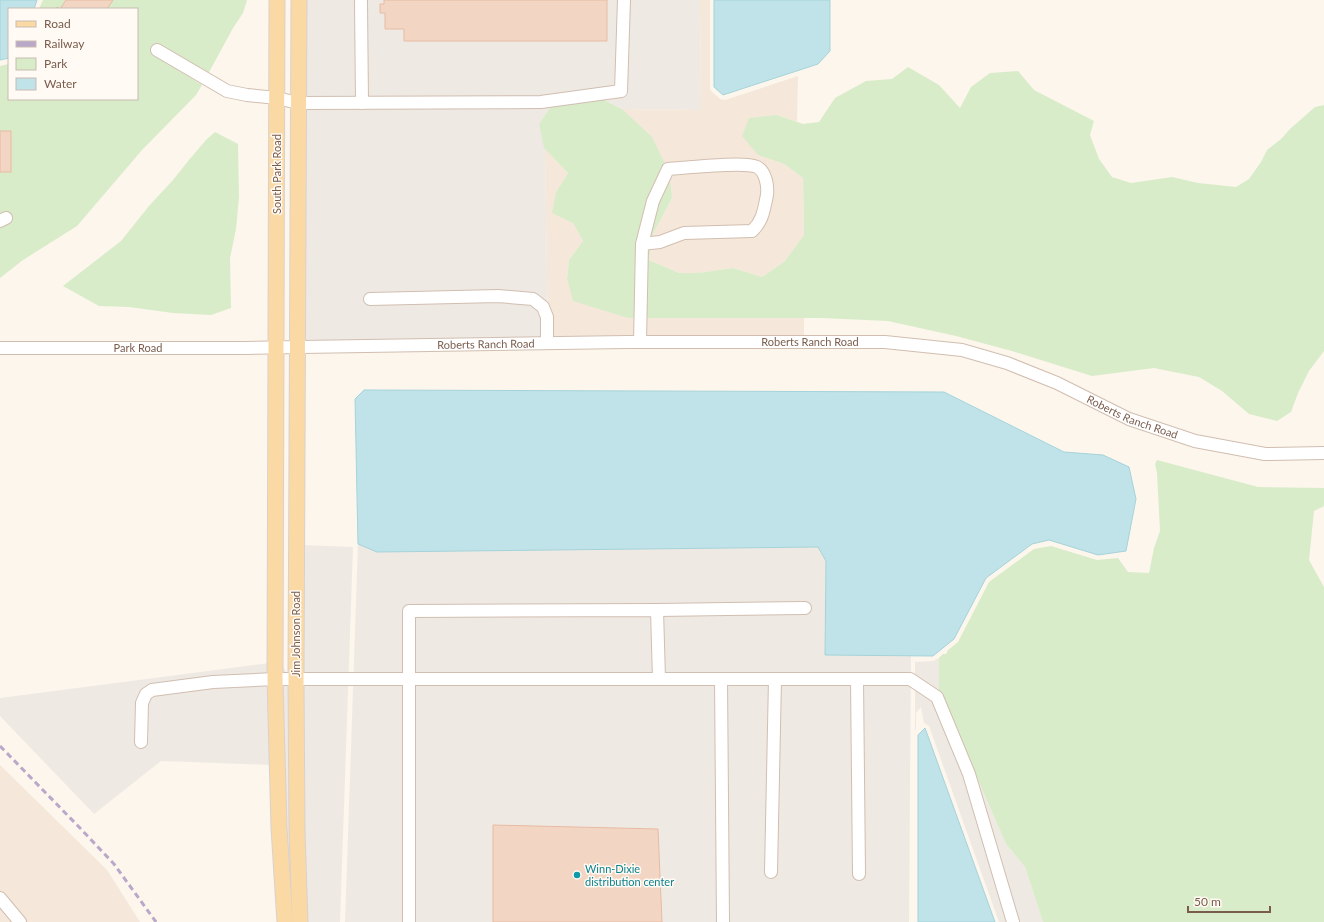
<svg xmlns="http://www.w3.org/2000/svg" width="1324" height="922" font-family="Lato,sans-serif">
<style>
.residential{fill:#f5e8da}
.industrial{fill:#efe9e4}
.green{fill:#d8ecc9}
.water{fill:#bfe3e8;stroke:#a5d3da}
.building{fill:#f3d5c3;stroke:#e6bba3}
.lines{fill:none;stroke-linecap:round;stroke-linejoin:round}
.minor-casing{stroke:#d1beb0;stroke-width:14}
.major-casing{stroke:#dad1cd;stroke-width:17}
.minor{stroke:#fff;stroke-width:12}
.major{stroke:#fbd9a5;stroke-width:15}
.rail{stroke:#b9a8c9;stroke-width:3;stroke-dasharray:6 4;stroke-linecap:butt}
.culture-dot{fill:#0f9aa8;stroke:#fffaf3;stroke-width:1.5}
.labels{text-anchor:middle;stroke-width:3;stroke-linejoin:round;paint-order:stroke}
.street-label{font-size:11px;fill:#7a5c4d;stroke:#fffaf3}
.culture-label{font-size:11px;fill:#0d838f;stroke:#fffaf3;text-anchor:start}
</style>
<rect width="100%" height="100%" fill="#fdf6ec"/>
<!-- residential -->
<g class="residential">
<path d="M700 0H710V90L720 99 725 100 798 76 797 122 777 115 758 155 784 164 803 178 804 235 785 261 762 277 733 268 698 273H679L649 260 653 234 672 198 622 109 701 110Z"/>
<path d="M545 149 568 173 556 192 583 241 569 260 567 279 628 318H804V336L548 337Z"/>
<path d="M0 765 107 870 140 922H0Z"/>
</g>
<!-- industrial -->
<g class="industrial">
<path d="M305 0H700L701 110 622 109 586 91 558 96 539 124 545 149 548 337 303 341Z"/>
<path d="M358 544 818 547 826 561 825 655 911 656 909 922H345Z"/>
<path d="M302 545 353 547 340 922H306Z"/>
<path d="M939 658V691L1006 844 1025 867 1043 922H999L929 726 924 723 921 707 916 713V729L915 730V662L933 661Z"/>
<path d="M281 662 290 681 294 922H291L284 827Z"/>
<path d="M270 663 272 765 161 761 94 814 0 716V698Z"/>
</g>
<!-- green -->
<g class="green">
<path d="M43 0H247L243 13 233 28 208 74 174 53 169 64 202 85 196 95 142 150 77 226 23 260 0 278V66L9 64V99H137V9H39Z"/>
<path d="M908 67 939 85 960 108 971 87 990 73 1018 71 1034 90 1094 121 1090 135 1099 159 1112 177 1131 183 1172 177 1198 183 1236 187 1249 179 1261 162 1267 150 1281 139 1290 129 1315 107 1324 105V351L1309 371 1298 393 1291 412 1277 421 1249 414 1222 391 1199 377 1154 368 1092 376 1012 351 956 336 888 321 821 318H628L573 301 567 279 569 260 583 241 573 223 552 213 556 192 568 173 544 148 539 124 558 96 586 91 622 109 652 137 669 172 672 198 653 234 649 260 679 273H698L733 268 762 277 785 261 804 235 803 178 784 164 758 155 742 136 749 118 777 115 803 124 819 122 835 98 866 81 892 79Z"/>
<path d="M215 132 238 144 239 197 236 229 230 258 231 308 211 315 173 313 129 307 99 306 63 286 121 241 149 206 173 180 189 160 206 140Z"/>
<path d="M1157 460 1258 487 1324 488V506L1314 511 1309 560 1324 587V922H1043L1025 867 1006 844 939 691V658L943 654H946L948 650 958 642 989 582 1034 549 1051 546 1097 560 1118 558 1128 572 1149 573 1154 548 1160 531 1157 473 1155 464Z"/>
</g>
<!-- water -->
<g class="water">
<path d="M0 0H37L34 9H9V58L0 60Z"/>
<path d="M714 0H830V51L818 64 723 95 714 87Z"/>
<path d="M364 390 944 392 1064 452 1103 455 1129 467 1136 499 1126 551 1098 555 1049 540 1032 544 986 578 954 639 933 656 825 655 826 561 818 547 377 552 358 544 355 399Z"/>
<path d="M925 728 995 922H918V735Z"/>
</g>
<!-- building -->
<g class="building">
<path d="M66 0H113L107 9H56L57 7 60 9Z"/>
<path d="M384 0H607V41H404V29H385V13H380V4H384Z"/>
<rect x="0" y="131" width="11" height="41"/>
<path d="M493 825 658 829 662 922H493Z"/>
</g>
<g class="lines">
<defs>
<g id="minor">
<path d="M361 2 362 103"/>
<path d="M157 50 227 91 247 95 277 98 298 103 541 102 621 91 624 0"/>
<path d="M0 221 6 218"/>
<path d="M370 299 498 296 533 299 543 307 547 317V343"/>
<path d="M640 342 642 244 660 242 684 233 752 231C763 221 764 209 767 195 768 186 766 172 757 167 744 161 685 168 668 169L653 201 642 244"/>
<path id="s1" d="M0 348H246L627 342H885L962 350 1007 363 1057 383 1129 419 1195 441 1265 454 1324 453"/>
<path d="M657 610 805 608"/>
<path d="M721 679 723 922"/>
<path d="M857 679 859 874"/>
<path d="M141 742 142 703 146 694 152 690 213 682 275 679H910L937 697 969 774 1013 922"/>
<path d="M771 872 775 679"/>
<path d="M0 898 20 922"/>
<path d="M409 922V611L657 610 659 679"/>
</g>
<g id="major">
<path d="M277 0 275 679 279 828 285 922"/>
<path d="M299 0 296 679 297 832 300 922"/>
</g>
</defs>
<!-- minor casing -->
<use href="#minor" class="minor-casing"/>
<!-- major casing -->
<use href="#major" class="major-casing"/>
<!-- minor -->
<use href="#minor" class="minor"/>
<!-- major -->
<use href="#major" class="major"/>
<!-- rail -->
<path class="rail" d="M0 746 79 827 114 864 156 922"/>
</g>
<!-- markers -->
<circle class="culture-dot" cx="577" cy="875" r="4"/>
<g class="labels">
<!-- street labels -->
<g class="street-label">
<text transform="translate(277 174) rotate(-90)" y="4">South Park Road</text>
<text dy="4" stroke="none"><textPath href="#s1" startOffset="810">Roberts Ranch Road</textPath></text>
<text dy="4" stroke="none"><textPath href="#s1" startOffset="486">Roberts Ranch Road</textPath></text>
<text dy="4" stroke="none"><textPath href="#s1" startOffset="138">Park Road</textPath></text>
<text dy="4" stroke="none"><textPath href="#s1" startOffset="1146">Roberts Ranch Road</textPath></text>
<text transform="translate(296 634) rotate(-90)" y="4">Jim Johnson Road</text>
</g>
<!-- culture labels -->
<g class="culture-label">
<text x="585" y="873">Winn-Dixie<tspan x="585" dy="13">distribution center</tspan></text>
</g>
</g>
<!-- legend -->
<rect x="8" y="8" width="130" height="92" fill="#fffaf3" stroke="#cabbb1"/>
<rect x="16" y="21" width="20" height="6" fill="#fbd9a5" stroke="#cabbb1"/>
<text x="44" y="28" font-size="12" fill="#7a5c4d">Road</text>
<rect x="16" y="41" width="20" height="6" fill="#b9a8c9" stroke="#cabbb1"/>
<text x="44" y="48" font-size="12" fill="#7a5c4d">Railway</text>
<rect x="16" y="58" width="20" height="12" fill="#d8ecc9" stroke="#cabbb1"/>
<text x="44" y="68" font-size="12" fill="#7a5c4d">Park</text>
<rect x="16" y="78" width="20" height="12" fill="#bfe3e8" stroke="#cabbb1"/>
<text x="44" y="88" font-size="12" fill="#7a5c4d">Water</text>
<!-- scale -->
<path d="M1188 906v6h82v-6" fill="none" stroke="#7a5c4d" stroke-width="2"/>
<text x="1194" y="906" font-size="12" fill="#7a5c4d" stroke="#fffaf3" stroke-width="3" paint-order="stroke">50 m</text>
</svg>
